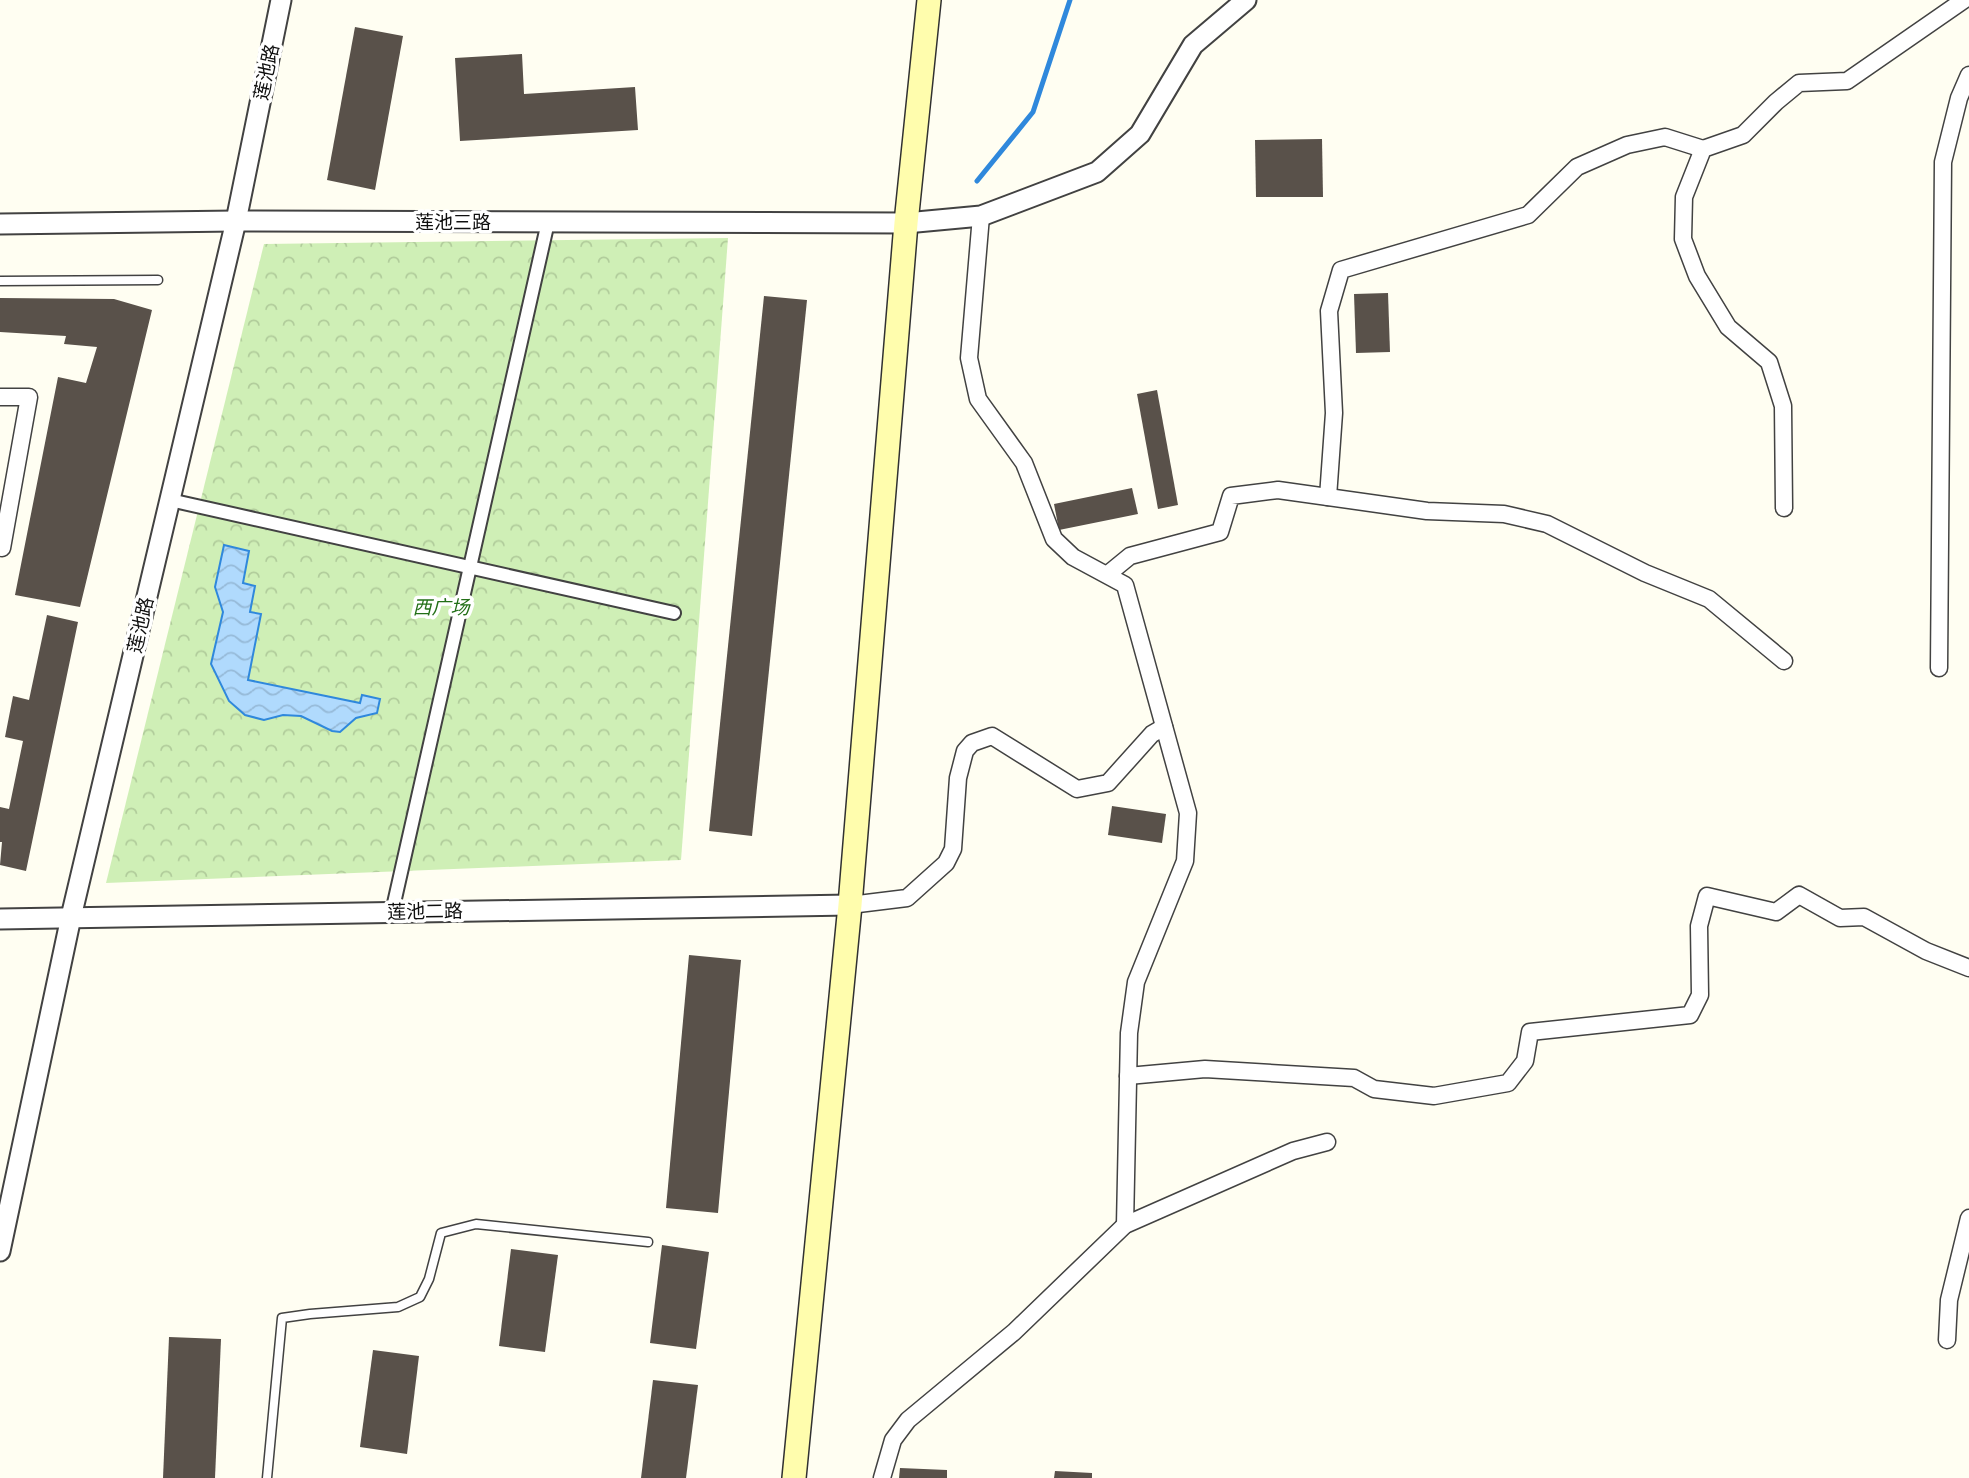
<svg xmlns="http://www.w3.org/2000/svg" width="1969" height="1478" font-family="Literata,'Noto Sans SC',serif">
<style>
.park{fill:url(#park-crowns)}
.water{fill:url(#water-waves);stroke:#2f88dc;stroke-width:2}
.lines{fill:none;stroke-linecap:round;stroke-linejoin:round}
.stream{stroke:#2f88dc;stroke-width:5}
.building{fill:#59514a}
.service-casing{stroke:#424242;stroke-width:11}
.pedestrian-casing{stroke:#424242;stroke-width:16}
.minor-casing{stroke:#424242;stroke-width:19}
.tertiary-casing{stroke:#424242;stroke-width:23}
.secondary-casing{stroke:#313131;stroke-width:26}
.service{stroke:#fff;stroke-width:8}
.pedestrian{stroke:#fff;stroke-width:12}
.minor{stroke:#fff;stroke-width:16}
.tertiary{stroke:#fff;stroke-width:19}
.secondary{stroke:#fffdad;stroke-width:23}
.labels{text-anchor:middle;stroke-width:7;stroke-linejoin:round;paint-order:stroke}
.street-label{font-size:19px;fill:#0f0f0f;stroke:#fff}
.park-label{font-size:19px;font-style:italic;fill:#226f17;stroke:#fff}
</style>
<defs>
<pattern id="park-crowns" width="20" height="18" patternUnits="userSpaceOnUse" patternTransform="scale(1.75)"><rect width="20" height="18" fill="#cfefb6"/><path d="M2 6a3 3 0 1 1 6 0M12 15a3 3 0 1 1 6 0" fill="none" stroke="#b1cc9b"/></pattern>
<pattern id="water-waves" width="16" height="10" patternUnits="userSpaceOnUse" patternTransform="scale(1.75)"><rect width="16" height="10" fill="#b0dafd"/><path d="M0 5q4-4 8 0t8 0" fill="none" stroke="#96bad8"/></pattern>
</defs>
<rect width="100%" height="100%" fill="#fffef2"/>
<!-- park -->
<path class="park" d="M728 238 681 860 106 883 264 244Z"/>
<!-- water -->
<path class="water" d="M224 545 249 551 243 583 255 586 250 612 261 614 248 680 360 703 362 695 380 699 377 713 356 718 340 732 332 731 301 716 283 715 264 720 245 715 229 701 211 664 223 612 215 587Z"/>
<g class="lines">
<!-- stream -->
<path class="stream" d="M977 181 1033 112 1070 0"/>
</g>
<!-- building -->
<g class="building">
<path d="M355 27 403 36 375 190 327 180Z"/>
<path d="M522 54 524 94 635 87 638 130 460 141 455 58Z"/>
<path d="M1322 139 1323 197H1256L1255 140Z"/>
<path d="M1388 293 1390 352 1356 353 1354 294Z"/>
<path d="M764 296 807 300 752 836 709 831Z"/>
<path d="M0 298 114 299 152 310 80 607 15 595 58 377 86 383 97 347 64 344 66 336 0 332Z"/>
<path d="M1157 390 1178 505 1158 509 1137 394Z"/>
<path d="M1132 488 1138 514 1059 530 1054 504Z"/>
<path d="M47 615 78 622 26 871 0 865 2 842H0V807L9 809 23 741 5 737 13 696 29 700Z"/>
<path d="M1112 806 1166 814 1162 843 1108 835Z"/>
<path d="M689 955 741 960 718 1213 666 1208Z"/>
<path d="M662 1245 709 1252 696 1349 650 1343Z"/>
<path d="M511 1249 558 1255 545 1352 499 1346Z"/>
<path d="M169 1337 221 1339 215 1478H163Z"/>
<path d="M373 1350 419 1356 407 1454 360 1447Z"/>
<path d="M653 1380 698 1385 686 1478H641Z"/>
<path d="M900 1468 947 1470V1478H899Z"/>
<path d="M1055 1471 1092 1473V1478H1054Z"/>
</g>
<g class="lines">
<defs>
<g id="service">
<path d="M0 281 158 280"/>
<path d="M267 1478 282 1318 310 1314 398 1307 420 1297 429 1279 441 1233 476 1224 648 1242"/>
</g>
<g id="pedestrian">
<path d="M170 500 674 613"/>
<path d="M392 912 548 222"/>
</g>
<g id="minor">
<path d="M981 216 969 358 978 399 1024 463 1054 539 1073 557 1125 585 1188 813 1185 861 1136 982 1129 1033 1125 1225"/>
<path d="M0 397H29L2 548"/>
<path d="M1328 497 1334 413 1329 311 1341 270 1528 215 1577 167 1627 145 1665 137 1703 149"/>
<path d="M1784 508 1783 406 1769 362 1728 327 1697 276 1683 239 1684 197 1703 149 1743 135 1776 102 1799 83 1847 81 1964 0"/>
<path d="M1108 574 1130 556 1220 532 1231 496 1278 490 1427 511 1504 514 1547 524 1645 573 1709 599 1784 661"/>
<path d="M1939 668 1943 162 1959 98 1969 75"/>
<path d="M850 905 907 898 946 863 953 849 958 778 965 751 972 743 992 736 1077 789 1108 783 1152 734 1164 727"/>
<path d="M1128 1076 1205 1069 1354 1078 1374 1089 1434 1096 1508 1083 1525 1061 1530 1032 1690 1015 1700 995 1699 926 1707 896 1776 912 1799 895 1840 918 1864 917 1926 951 1969 968"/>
<path d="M1947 1340 1949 1300 1969 1218"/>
<path d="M882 1478 893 1440 908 1420 1014 1332 1125 1225 1293 1151 1327 1142"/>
</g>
<g id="tertiary">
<path d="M0 224 236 221 906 223 981 216 1097 172 1140 134 1193 45 1246 0"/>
<path d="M0 919 850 905"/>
<path d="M0 1251 71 917 236 221 281 0"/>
</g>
<path id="secondary" d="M794 1478 850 905 906 223 929 0"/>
</defs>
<!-- service casing -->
<use href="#service" class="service-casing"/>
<!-- pedestrian casing -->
<use href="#pedestrian" class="pedestrian-casing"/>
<!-- minor casing -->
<use href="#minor" class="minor-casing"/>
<!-- tertiary casing -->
<use href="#tertiary" class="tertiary-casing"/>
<!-- secondary casing -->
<use href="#secondary" class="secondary-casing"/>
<!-- service -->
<use href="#service" class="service"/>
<!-- pedestrian -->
<use href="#pedestrian" class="pedestrian"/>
<!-- minor -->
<use href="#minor" class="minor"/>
<!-- tertiary -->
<use href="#tertiary" class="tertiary"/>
<!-- secondary -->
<use href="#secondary" class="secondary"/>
</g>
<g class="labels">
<!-- street labels -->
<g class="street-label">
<text transform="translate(266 72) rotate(-78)" y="7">莲池路</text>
<text x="453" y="229">莲池三路</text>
<text transform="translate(140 625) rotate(-77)" y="7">莲池路</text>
<text transform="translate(425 911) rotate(-1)" y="7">莲池二路</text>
</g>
<!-- park labels -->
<g class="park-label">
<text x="441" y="614">西广场</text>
</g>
</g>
</svg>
